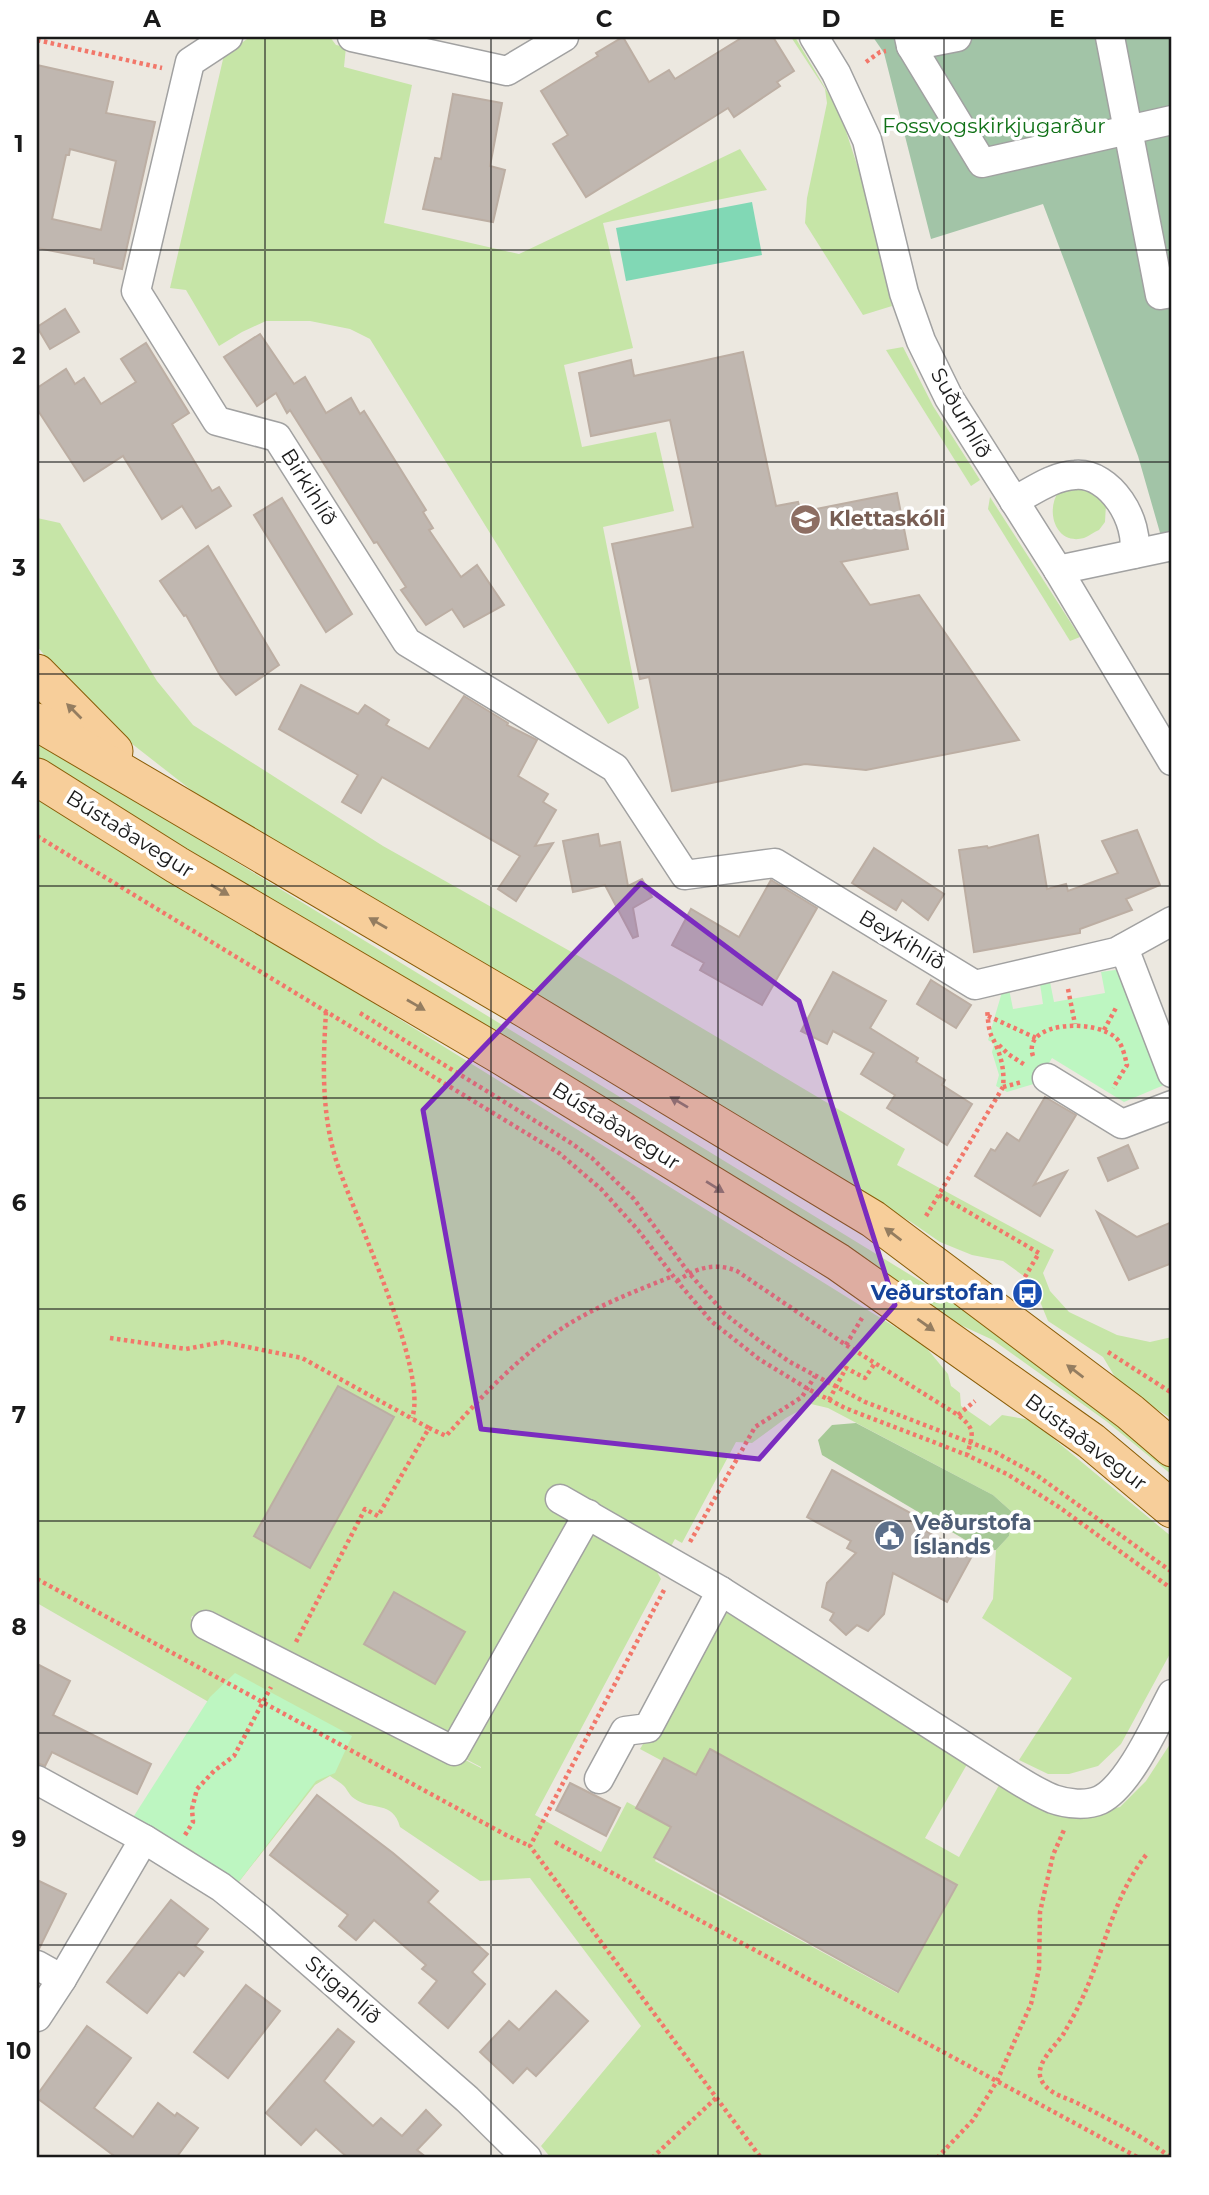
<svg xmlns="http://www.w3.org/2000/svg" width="1209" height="2195" font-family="Montserrat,sans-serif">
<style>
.grass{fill:#c6e5a7;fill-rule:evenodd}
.forest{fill:#a6c996}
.cemetery{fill:#a2c4a7}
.park{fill:#bdf6c1}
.pitch{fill:#81d8b5}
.building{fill:#c0b7b0;stroke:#bcaea3;stroke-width:2;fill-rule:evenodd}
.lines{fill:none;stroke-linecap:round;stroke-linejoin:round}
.minor-casing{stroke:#a1a1a1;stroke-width:31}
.major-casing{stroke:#8a5d07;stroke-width:39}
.path{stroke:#f2776a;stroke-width:4.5;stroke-dasharray:3.5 3.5;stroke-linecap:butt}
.minor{stroke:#fff;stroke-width:28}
.major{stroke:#f7ce9a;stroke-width:37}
.oneway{fill:#947d60}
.marked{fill:#7b2cbf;fill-opacity:0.2;stroke:#7b2cbf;stroke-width:5;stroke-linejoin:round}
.grid{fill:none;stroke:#1a1a1a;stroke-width:2;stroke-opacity:0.55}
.labels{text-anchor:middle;stroke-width:7;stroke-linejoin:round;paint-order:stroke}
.park-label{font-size:21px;fill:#107117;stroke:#fff}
.street-label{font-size:21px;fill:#1a1a1a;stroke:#fff}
.education-label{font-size:21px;font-weight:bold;fill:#785e54;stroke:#fff;text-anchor:start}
.transit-label{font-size:21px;font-weight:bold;fill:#164399;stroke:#fff;text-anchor:end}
.service-label{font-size:21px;font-weight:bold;fill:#4e5e75;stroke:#fff;text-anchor:start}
.neatline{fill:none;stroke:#1a1a1a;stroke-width:2.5}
.grid-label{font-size:23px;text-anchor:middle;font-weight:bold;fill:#1a1a1a}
</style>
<rect width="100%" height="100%" fill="#ece8e0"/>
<!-- grass -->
<g class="grass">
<path d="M250 37H330L336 45 346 47 344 67 412 85 384 223 519 254 740 149 767 190 603 223 633 348 564 365 582 447 656 432 674 511 603 527 639 708 608 724 370 339 350 329 310 321H266L242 332 219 346 186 290 170 288 224 55Z"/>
<path d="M791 37H795L840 113 860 174 892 306 863 315 805 223 807 198 827 103 825 89Z"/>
<path d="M903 347 933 406 980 480 971 486 886 350Z"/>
<path d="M1081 483 1106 504 1105 522 1099 530C1094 532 1089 536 1084 538 1055 546 1045 510 1059 491Z"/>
<path d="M990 497 1080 637 1070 641 988 509Z"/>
<path d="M37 518 60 523 157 681 193 725 383 846 616 977 905 1149 897 1165 1054 1250 1043 1273 1050 1291 1069 1312 1117 1335 1150 1342 1172 1337V1419L1121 1387 1103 1357 1048 1321 1032 1282 1003 1261 972 1255 940 1242 911 1222 218 811 122 736 68 685 37 646Z"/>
<path d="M37 740 997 1328 1172 1465V1475L1106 1421 993 1340 954 1322 814 1229 37 761Z"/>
<path d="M37 794 924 1345 948 1374 951 1386 960 1393 961 1406 990 1426 1002 1415 1031 1420 1172 1537V1650L1121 1744 1098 1766 1069 1774H1048L1019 1760 1072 1678 982 1618 993 1599 996 1550 1009 1536 1012 1512 993 1495 828 1408 811 1404 786 1418 752 1443 736 1442 682 1543 675 1539 657 1572 661 1579 535 1815 601 1852 627 1802 672 1826 655 1861 897 1993 954 1888 696 1779 640 1749 724 1611 970 1759 925 1838 959 1857 1003 1778 1100 1812 1120 1807 1146 1781 1172 1741V2158H551L541 2146 641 2026 530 1878 480 1881 400 1827C393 1800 372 1811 355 1799 350 1796 348 1791 344 1786 340 1782 334 1779 330 1776L315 1785 238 1883 174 1839 219 1708 37 1603ZM192 1616 481 1767V1768L191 1619Z"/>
</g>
<!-- forest -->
<path class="forest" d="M856 1423 993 1495 1012 1512 1009 1536 996 1550 984 1551 822 1455 818 1440 832 1425Z"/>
<!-- cemetery -->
<path class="cemetery" d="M873 37H1172V589L1169 564 1138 456 1043 204 931 239 884 53Z"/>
<!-- park -->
<g class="park">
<path d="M1122 969 1166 1076 1164 1085 1124 1102 1052 1058 1037 1083 1007 1092 996 1086 999 1075 992 1052 994 1044 988 1040 1002 992 1009 989 1013 1009 1043 1004 1040 984 1050 982 1054 1002 1105 993 1101 972Z"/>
<path d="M235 1673 352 1736 335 1773 316 1781 237 1884 192 1850 132 1819 210 1697Z"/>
</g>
<!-- pitch -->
<path class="pitch" d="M752 202 762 255 626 281 616 228Z"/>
<!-- building -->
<g class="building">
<path d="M623 37 649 82 669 70 675 79 743 37H773L794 71 777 82 780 86 734 117 728 108 586 197 553 144 568 135 541 91 598 56 596 53Z"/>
<path d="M37 65 113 82 106 113 155 122 122 269 94 263V259L37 248ZM70 149 116 161 101 230 52 219 66 155H69Z"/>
<path d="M453 94 502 103 490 166 505 170 493 222 423 209 435 158 441 159Z"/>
<path d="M65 309 79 332 50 349 37 327Z"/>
<path d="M260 334 294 384 305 377 326 413 351 398 360 414 364 411 426 510 423 512 433 528 429 530 461 577 477 565 504 605 464 627 452 609 426 625 401 590 406 587 377 542 374 543 290 410 287 413 276 393 257 406 224 357Z"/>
<path d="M146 343 189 413 172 424 212 491 219 487 231 506 196 528 182 506 162 519 123 456 84 481 37 409V388L66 369 75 384 84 378 101 404 136 382 121 359Z"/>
<path d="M743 352 776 506 798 502 801 512 897 493 908 549 841 562 870 605 919 595 1019 740 866 770 805 764 672 791 649 677 640 679 612 544 693 527 670 420 591 436 579 373 631 360 634 376Z"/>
<path d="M282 498 352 614 326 632 254 515Z"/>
<path d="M208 546 279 665 236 695 221 677 186 615 184 616 160 581Z"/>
<path d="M301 685 358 714 365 705 389 720 386 725 429 749 464 696 508 723 507 725 537 740 518 776 548 794 543 802 556 810 535 846 553 843 516 901 498 889 520 856 382 777 361 813 342 802 358 775 279 729Z"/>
<path d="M1137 830 1160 885 1126 899 1132 910 1080 929V933L974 952 959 850 987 846 988 848 1038 835 1047 889 1066 884 1068 891 1118 873 1102 841Z"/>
<path d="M598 834 600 846 620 842 628 886 642 879 652 897 633 908 638 936 633 938 605 885 573 892 563 841Z"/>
<path d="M874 848 944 894 928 920 902 900 896 910 852 883Z"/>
<path d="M771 880 817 908 762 1005 700 970 704 963 672 945 691 909 739 937Z"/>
<path d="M833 972 886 1001 870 1028 918 1058 916 1062 945 1080 942 1085 972 1104 947 1145 887 1108 895 1095 861 1074 874 1053 833 1031 827 1044 801 1031Z"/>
<path d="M931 980 971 1005 956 1028 917 1004Z"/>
<path d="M1045 1097 1076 1115 1034 1185 1067 1171 1040 1216 975 1176 991 1149 995 1151 1007 1133 1019 1141Z"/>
<path d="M1128 1145 1138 1168 1108 1181 1098 1158Z"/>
<path d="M1097 1212 1137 1237 1172 1222V1263L1129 1280Z"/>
<path d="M338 1386 394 1417 310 1568 254 1536Z"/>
<path d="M832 1470 916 1516 911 1523 972 1556 947 1602 893 1573 884 1614 868 1631 857 1625 846 1635 830 1620 834 1613 822 1607 827 1583 856 1553 847 1548 851 1541 807 1517Z"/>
<path d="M394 1592 465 1632 435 1684 364 1644Z"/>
<path d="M37 1664 70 1681 53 1715 151 1764 137 1794 52 1752 45 1766 37 1763Z"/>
<path d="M710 1749 957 1885 898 1992 654 1857 671 1827 636 1808 664 1758 696 1775Z"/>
<path d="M570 1783 620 1808 606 1836 556 1810Z"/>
<path d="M317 1795 393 1853 438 1891 428 1902 488 1954 472 1972 485 1984 448 2028 419 2003 437 1981 422 1969 426 1965 374 1920 356 1940 339 1926 348 1915 270 1855Z"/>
<path d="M37 1880 66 1894 39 1949 37 1948Z"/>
<path d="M171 1900 208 1929 195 1946 203 1952 184 1976 179 1972 147 2013 107 1982Z"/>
<path d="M246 1985 280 2011 228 2078 194 2052Z"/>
<path d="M556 1991 588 2021 536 2076 527 2068 513 2083 480 2052 509 2021 519 2030Z"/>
<path d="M87 2026 131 2058 94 2108 133 2137 158 2103 175 2116 177 2113 198 2128 176 2158H117L37 2098V2095Z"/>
<path d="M338 2029 354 2042 324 2081 373 2126 381 2118 402 2136 426 2110 441 2125 417 2150 427 2158H348L316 2129 301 2145 266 2113Z"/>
</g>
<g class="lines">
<defs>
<g id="minor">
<path d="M228 37 190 62 136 291 217 421 277 437 407 642 615 768 685 875 775 863 975 985 1116 952 1172 921"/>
<path d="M352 37 507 71 564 37"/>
<path d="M814 37 836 73 867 140 904 293 921 341 949 398 1058 570 1172 761"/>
<path d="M909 37 911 46 982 163 1172 120"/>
<path d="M1110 37 1160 295 1172 293"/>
<path d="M911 46 957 37"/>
<path d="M1014 501C1033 491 1053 476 1075 475 1111 472 1140 522 1134 554"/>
<path d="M1058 570 1172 546"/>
<path d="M1124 948 1172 1073"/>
<path d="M1047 1078 1122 1124 1172 1105"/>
<path d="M560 1499 721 1591 997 1767C1015 1778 1033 1791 1053 1799 1067 1804 1087 1806 1100 1800 1129 1786 1157 1722 1172 1694"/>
<path d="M206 1625 454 1751 588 1514"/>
<path d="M599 1779 625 1731 648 1728 721 1591"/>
<path d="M37 1780 144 1839 221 1887 262 1920 467 2099 527 2158"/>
<path d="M37 1965 62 1979"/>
<path d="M37 2017 62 1979 144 1839"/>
</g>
<g id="major">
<path d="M37 673 114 751"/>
<path d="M37 722 527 1010 873 1219 1130 1412 1172 1448"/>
<path d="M37 777 177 865 500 1055 838 1262 1091 1441 1172 1509"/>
</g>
</defs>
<!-- minor casing -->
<use href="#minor" class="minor-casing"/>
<!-- major casing -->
<use href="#major" class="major-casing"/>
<!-- path -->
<g class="path">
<path d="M37 40 162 68"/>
<path d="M866 62 880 52 886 51"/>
<path d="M1172 395V401"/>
<path d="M37 836 559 1153 601 1189 638 1230 677 1281 711 1321 759 1359 808 1389 845 1408 967 1455 1007 1474 1059 1507 1172 1589"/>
<path d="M1068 989 1075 1024"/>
<path d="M326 1012C323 1061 321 1111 336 1160 353 1213 429 1371 412 1418"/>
<path d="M360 1013 571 1143 592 1158 634 1199 689 1273 725 1314 761 1342 790 1362 865 1402 995 1452 1035 1474 1172 1572"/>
<path d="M988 1016 1036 1038"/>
<path d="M1104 1030 1117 1006"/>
<path d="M999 1045 1008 1054 1025 1065"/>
<path d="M1033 1056C1021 1021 1097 1018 1117 1039 1123 1046 1125 1057 1127 1065L1113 1088"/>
<path d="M1003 1087 1022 1082"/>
<path d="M939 1195 1039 1253 1019 1287"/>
<path d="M926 1216 1003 1087C1005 1069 1000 1052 992 1037 988 1030 988 1017 987 1009"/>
<path d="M677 1281C696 1268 715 1262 737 1271L846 1345 958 1415C976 1429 973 1434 967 1455"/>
<path d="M110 1338 186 1349 223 1342 302 1358 429 1428"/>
<path d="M846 1345 862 1318"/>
<path d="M1108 1352 1172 1393"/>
<path d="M829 1400 846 1368 865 1378 875 1363"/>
<path d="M958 1415 975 1401"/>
<path d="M690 1542 755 1427 802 1397 815 1376"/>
<path d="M37 1579 506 1835 530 1846"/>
<path d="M664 1590 530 1846 761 2158"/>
<path d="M296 1642 365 1509 378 1516 429 1428 446 1436C485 1393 527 1347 579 1318 609 1301 641 1289 673 1276"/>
<path d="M185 1835 193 1822 192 1809 197 1789 214 1771 234 1756 271 1687"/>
<path d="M555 1842 1139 2158"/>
<path d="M1146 1855C1111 1900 1104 1955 1079 2005 1075 2014 1069 2024 1064 2033 1056 2046 1031 2066 1043 2083 1051 2095 1068 2098 1079 2104 1110 2120 1144 2136 1171 2158"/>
<path d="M652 2158 716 2098"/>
<path d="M937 2158 973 2120 997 2081 1031 2004 1039 1969 1040 1912 1053 1855 1064 1830"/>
</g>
<!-- minor -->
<use href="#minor" class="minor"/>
<!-- major -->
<use href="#major" class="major"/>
</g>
<!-- one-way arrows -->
<defs><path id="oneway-solid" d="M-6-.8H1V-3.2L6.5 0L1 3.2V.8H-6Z" transform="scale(1.75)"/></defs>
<g class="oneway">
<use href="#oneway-solid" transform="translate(74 711) rotate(-135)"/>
<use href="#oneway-solid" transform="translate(220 890) rotate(30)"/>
<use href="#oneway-solid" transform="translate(378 923) rotate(-150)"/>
<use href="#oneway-solid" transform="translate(416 1005) rotate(30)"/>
<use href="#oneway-solid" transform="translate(679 1102) rotate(-149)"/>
<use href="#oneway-solid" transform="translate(715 1187) rotate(32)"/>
<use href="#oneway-solid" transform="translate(893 1234) rotate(-143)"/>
<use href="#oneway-solid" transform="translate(926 1325) rotate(35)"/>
<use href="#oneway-solid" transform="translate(1075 1371) rotate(-143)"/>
</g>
<!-- marked area -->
<path class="marked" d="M641 883 799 1001 895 1305 759 1459 481 1429 423 1110Z"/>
<!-- grid -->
<path class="grid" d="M265 37V2158M491 37V2158M718 37V2158M944 37V2158M37 250H1172M37 462H1172M37 674H1172M37 886H1172M37 1098H1172M37 1309H1172M37 1521H1172M37 1733H1172M37 1945H1172"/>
<!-- icons -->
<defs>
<symbol id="school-disc" viewBox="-11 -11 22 22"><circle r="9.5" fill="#8d6e63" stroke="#fff"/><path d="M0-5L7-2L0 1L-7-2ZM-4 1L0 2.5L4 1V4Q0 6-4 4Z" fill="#fff"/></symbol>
<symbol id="bus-disc" viewBox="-11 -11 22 22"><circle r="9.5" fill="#1a4fb4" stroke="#fff"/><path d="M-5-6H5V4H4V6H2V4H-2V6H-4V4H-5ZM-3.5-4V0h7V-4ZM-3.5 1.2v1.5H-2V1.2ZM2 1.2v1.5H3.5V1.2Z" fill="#fff"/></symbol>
<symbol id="civic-disc" viewBox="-11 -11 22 22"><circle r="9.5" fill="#5c6f8a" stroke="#fff"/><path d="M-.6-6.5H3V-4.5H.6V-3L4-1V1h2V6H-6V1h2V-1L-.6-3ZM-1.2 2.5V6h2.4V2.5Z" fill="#fff"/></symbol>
</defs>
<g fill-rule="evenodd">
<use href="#school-disc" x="788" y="502" width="35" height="35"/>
<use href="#bus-disc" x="1010" y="1276" width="35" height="35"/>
<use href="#civic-disc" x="872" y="1518" width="35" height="35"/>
</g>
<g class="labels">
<!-- park labels -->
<g class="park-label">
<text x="994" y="133">Fossvogskirkjugarður</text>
</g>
<!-- street labels -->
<g class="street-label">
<text transform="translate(961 413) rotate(60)" y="7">Suðurhlíð</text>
<text transform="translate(309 487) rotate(58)" y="7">Birkihlíð</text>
<text transform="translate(130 834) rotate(32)" y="7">Bústaðavegur</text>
<text transform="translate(902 940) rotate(31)" y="7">Beykihlíð</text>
<text transform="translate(616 1126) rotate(32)" y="7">Bústaðavegur</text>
<text transform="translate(1086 1442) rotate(37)" y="7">Bústaðavegur</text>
<text transform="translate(343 1990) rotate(41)" y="7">Stigahlíð</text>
</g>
<!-- education labels -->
<g class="education-label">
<text x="829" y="526">Klettaskóli</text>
</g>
<!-- transit labels -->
<g class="transit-label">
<text x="1004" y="1300">Veðurstofan</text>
</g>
<!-- service labels -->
<g class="service-label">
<text x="913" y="1530">Veðurstofa<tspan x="913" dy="24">Íslands</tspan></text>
</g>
</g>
<!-- border -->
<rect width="1209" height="2195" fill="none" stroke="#ffffff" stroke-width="77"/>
<rect x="38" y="38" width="1132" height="2118" class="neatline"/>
<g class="grid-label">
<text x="152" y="27">A</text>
<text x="378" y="27">B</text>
<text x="604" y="27">C</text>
<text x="831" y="27">D</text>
<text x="1057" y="27">E</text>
<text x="19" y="152">1</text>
<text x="19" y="364">2</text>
<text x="19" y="576">3</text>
<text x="19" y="788">4</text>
<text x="19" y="1000">5</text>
<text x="19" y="1211">6</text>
<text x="19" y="1423">7</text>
<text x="19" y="1635">8</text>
<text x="19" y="1847">9</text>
<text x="19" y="2059">10</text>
</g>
</svg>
